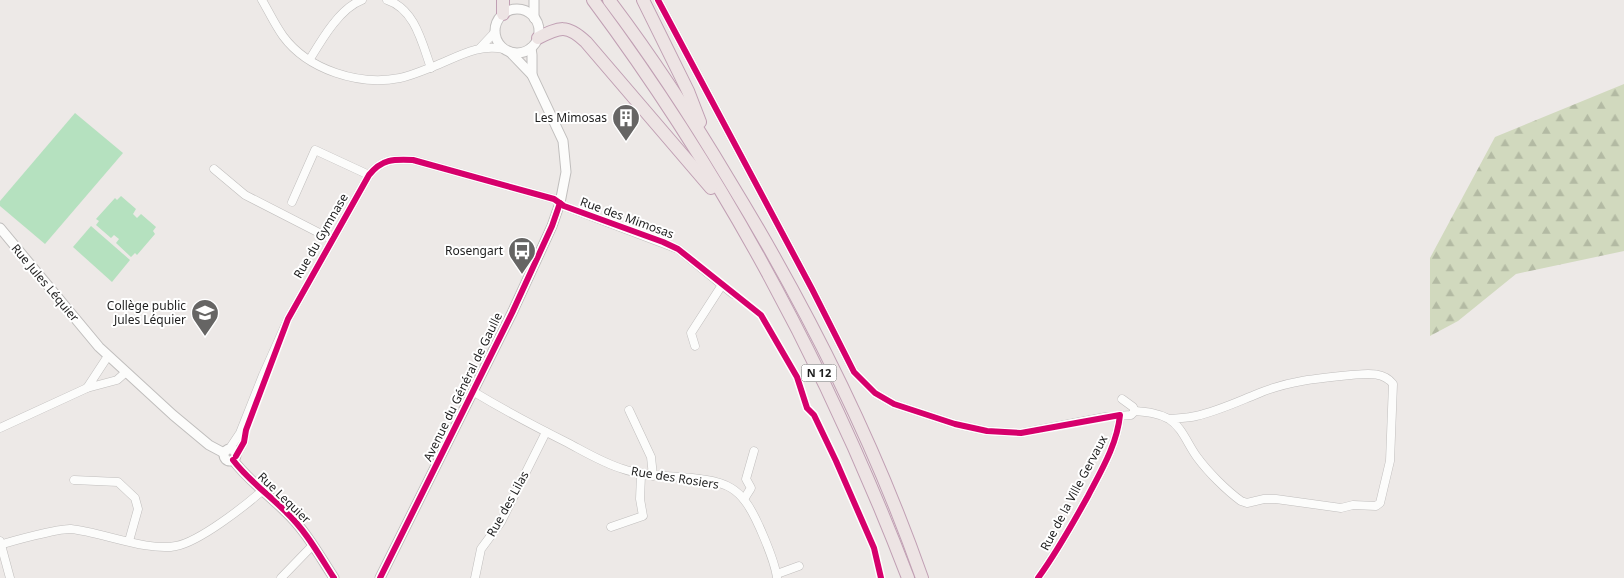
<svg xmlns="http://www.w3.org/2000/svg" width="1624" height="578" font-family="'Noto Sans',sans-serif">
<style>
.forest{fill:url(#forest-firs)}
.pitch{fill:#b5e1bf}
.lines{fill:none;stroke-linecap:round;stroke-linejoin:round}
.minor-casing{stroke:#c0bebd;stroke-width:9}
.tertiary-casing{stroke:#c0bebd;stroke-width:11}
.trunk-casing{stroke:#c09fb3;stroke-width:14}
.minor{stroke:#fcfcfb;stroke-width:8}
.tertiary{stroke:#fcfcfb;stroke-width:9}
.trunk{stroke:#ede4e4;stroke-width:12}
.cycleway-casing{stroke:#fff;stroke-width:9}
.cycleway{stroke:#d6006c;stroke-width:6}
.labels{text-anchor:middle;stroke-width:4;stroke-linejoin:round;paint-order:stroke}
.shield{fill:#fff;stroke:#626262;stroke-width:1}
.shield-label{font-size:11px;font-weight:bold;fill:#1e1e1e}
.poi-label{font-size:12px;fill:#1e1e1e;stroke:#fff;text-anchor:end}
.street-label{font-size:12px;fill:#1e1e1e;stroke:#fff}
</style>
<defs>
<pattern id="forest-firs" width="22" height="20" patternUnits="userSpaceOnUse" patternTransform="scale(1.25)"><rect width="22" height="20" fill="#d1d9be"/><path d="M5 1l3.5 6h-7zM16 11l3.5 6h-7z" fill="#b3baa3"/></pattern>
</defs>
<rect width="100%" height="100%" fill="#ede9e7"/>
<!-- forest -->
<path class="forest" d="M1624 84V251L1516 274 1458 321 1430 336V258L1495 137Z"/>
<!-- pitch -->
<g class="pitch">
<path d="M75 113 123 153 45 244 0 206V201Z"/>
<path d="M121 196 136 209 133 214 137 218 141 214 156 227 153 231 155 234 137 255 135 253 131 257 116 243 119 239 114 235 111 238 96 225 99 221 96 219 115 198 117 200Z"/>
<path d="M91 226 130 260 112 282 73 247Z"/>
</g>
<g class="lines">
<defs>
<g id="minor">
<path d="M262 0C269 12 275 25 283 36 308 70 359 86 400 78 410 76 422 71 432 67 456 58 478 43 504 49"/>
<path d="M387 0C415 9 422 43 431 68"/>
<path d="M658 0 812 289 854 372 875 393 894 404 955 424 987 431 1021 433 1105 417 1131 415 1135 411C1147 412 1158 413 1169 419 1182 427 1188 445 1197 457 1208 472 1226 490 1241 501L1247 503 1264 499H1276L1341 508 1353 505 1376 506 1380 503 1390 461 1393 384C1383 371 1366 374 1351 375 1319 378 1287 381 1257 394 1237 402 1218 411 1196 416 1188 418 1178 418 1170 419"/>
<path d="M480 48 495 32"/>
<path d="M310 59C322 39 340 8 362 0"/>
<path d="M214 169 245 195 331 239"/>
<path d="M292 202 315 150 369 175"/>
<path d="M695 346 691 333 722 285"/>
<path d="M108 356 87 388 117 380 125 373"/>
<path d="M474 392C504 410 536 427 568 443 585 452 603 463 623 469 654 480 706 473 731 488 736 491 742 497 745 501 756 515 775 561 777 578"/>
<path d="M1122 399 1133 407 1135 411"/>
<path d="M629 410 651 457 653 476"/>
<path d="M0 428 87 388"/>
<path d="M230 448 240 433 263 375 288 319 369 175C382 159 393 159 413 160L554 199 564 206 678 249 733 294"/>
<path d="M236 456 244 442 246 428"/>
<path d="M74 480 118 482 135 498 138 509 129 541"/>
<path d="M744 499 751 488 746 479 754 451"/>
<path d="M611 527 643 516 640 499 641 475"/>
<path d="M0 541 10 578"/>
<path d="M0 545C12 541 60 528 71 529 101 532 149 552 176 546 199 542 245 506 263 490"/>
<path d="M777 574 799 566"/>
<path d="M281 578 312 546"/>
<path d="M475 578 481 549 501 522 546 432"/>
<path d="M1038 578C1057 552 1072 525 1088 496 1101 471 1117 445 1120 415"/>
</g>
<g id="tertiary">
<path d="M534 0V18"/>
<circle cx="517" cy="31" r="22"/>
<path d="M531 48 532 55V75"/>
<path d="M0 228 99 347 173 415 209 445 224 453"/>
<circle cx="230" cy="455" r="6"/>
<path d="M233 460C248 480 268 494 286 512 306 531 319 555 334 578"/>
<path d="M380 578 512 313 552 226 560 203 566 172 563 141 532 75 510 52"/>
</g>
<g id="trunk">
<path d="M503 0V14"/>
<path d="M593 0C725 177 829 372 908 578"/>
<path d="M609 0C653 58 692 118 729 180 806 306 873 439 922 578"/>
<path d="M643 0 688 91 700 122"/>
<path d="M538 38C560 27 567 24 586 42L711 188"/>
</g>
</defs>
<!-- minor casing -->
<use href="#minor" class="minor-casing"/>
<!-- tertiary casing -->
<use href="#tertiary" class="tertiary-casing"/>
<!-- trunk casing -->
<use href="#trunk" class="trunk-casing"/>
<!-- minor -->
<use href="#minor" class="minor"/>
<!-- tertiary -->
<use href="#tertiary" class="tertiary"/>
<!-- trunk -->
<use href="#trunk" class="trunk"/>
<defs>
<g id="cycleway">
<path d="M658 0 812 289 854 372 875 393 894 404 955 424 987 431 1021 433 1120 415C1117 445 1101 471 1088 496 1072 525 1057 552 1038 578"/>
<path d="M236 456 244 442 246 430 288 319 369 175C382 159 393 159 413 160L554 199 564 206 663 242 678 249 761 315 797 377 807 408 814 415 836 461 874 548 881 578"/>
<path d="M233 460C248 480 268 494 286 512 306 531 319 555 334 578"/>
<path d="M380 578 512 313 552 226 560 203"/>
</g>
</defs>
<!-- cycleway casing -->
<use href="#cycleway" class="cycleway-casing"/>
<!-- cycleway -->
<use href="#cycleway" class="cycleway"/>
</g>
<!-- icons -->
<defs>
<symbol id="building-pin" viewBox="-11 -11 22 30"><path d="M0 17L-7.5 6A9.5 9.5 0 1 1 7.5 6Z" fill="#666564" stroke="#fff"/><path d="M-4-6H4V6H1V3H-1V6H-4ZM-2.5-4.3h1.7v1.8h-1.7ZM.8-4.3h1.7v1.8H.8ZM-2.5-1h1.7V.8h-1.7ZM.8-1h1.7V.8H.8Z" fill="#fff"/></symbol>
<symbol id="bus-pin" viewBox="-11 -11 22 30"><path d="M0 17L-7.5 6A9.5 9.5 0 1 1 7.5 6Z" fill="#666564" stroke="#fff"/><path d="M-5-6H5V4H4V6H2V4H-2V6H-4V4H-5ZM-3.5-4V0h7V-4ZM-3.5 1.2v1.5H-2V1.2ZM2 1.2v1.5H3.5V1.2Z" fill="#fff"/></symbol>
<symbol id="school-pin" viewBox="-11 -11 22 30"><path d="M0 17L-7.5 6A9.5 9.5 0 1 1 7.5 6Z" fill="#666564" stroke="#fff"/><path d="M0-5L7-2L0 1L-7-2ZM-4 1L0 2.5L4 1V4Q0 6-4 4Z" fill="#fff"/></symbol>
</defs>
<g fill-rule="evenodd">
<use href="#building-pin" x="610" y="102" width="32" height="43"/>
<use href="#bus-pin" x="506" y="235" width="32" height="43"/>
<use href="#school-pin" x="189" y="297" width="32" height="43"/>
</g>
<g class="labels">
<!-- shield labels -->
<rect class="shield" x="801.5" y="364.5" width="35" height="17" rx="4"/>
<g class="shield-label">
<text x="819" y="377">N 12</text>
</g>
<!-- poi labels -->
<g class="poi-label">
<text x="607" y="122">Les Mimosas</text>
<text x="503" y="255">Rosengart</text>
<text x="186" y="310">Collège public<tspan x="186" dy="14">Jules Léquier</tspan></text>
</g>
<!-- street labels -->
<g class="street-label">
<text transform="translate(627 218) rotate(20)" y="4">Rue des Mimosas</text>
<text transform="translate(321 236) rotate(-60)" y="4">Rue du Gymnase</text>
<text transform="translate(45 283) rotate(50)" y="4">Rue Jules Léquier</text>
<text transform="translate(463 387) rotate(-64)" y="4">Avenue du Général de Gaulle</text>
<text transform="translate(675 478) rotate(9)" y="4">Rue des Rosiers</text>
<text transform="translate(1074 493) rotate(-62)" y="4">Rue de la Ville Gervaux</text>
<text transform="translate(284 498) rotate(44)" y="4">Rue Lequier</text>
<text transform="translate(508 504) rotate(-61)" y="4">Rue des Lilas</text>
</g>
</g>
</svg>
